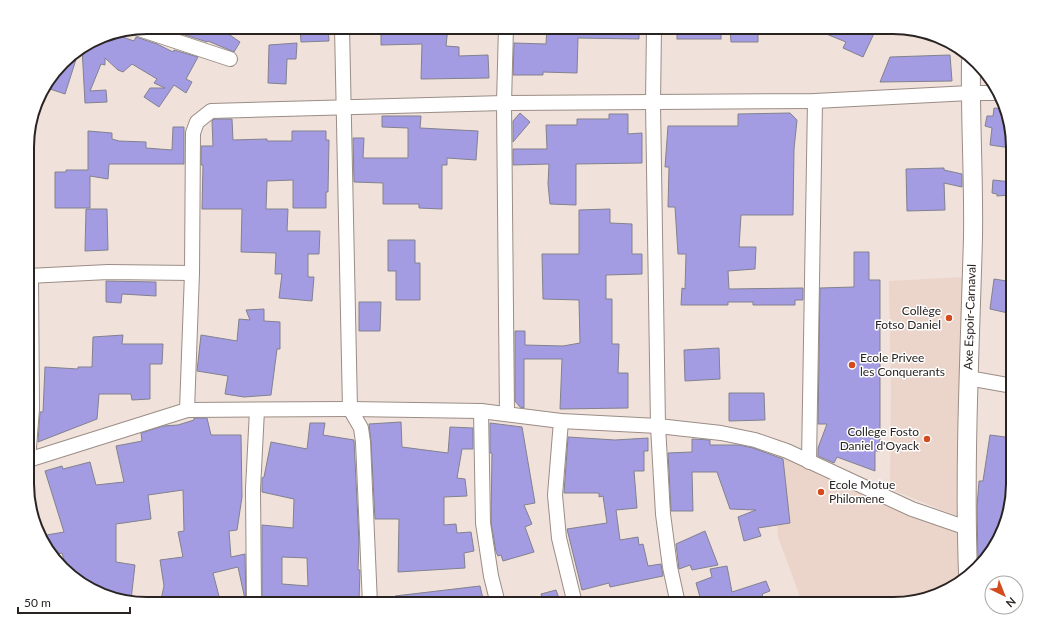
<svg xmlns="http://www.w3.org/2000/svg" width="1040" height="631" font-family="Lato,sans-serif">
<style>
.built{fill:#ebd4c9}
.building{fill:#a39ce3;stroke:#82818e;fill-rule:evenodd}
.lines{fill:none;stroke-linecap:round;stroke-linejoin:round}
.minor-casing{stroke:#9b8d86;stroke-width:16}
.tertiary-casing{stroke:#9b8d86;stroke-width:20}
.minor{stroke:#fff;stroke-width:14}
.tertiary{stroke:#fff;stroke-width:18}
.poi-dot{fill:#d34b1d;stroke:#fff;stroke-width:1.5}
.labels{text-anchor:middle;stroke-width:3;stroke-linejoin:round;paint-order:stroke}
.poi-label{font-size:12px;fill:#292321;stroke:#fff;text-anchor:end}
.street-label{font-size:12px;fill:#292321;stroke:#fff}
.rim{fill:none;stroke:#292321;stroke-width:2}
</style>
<rect width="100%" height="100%" fill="#f0e1da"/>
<!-- built -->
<g class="built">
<path d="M964 277 962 518 890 489 891 389 889 281Z"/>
<path d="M774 453 959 531 960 582 953 588 901 604H801L799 594 778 537Z"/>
</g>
<!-- building -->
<g class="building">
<path d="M186 27H231L227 33 240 42 234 52 208 41 207 42 182 34Z"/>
<path d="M300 27H328L329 41 301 42Z"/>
<path d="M381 27H448L446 46 459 47V56L488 55 489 78 421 79 422 44 381 45Z"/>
<path d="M547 27H639V39L578 38 577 73 543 72V75H513L514 43 546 44Z"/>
<rect x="677" y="27" width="44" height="12"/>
<path d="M809 27H877L863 57 843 48 846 42Z"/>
<path d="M730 30H758V42H731Z"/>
<path d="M114 34 134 41 136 37 157 44 173 52 174 50 198 57 186 79 192 82 186 93 174 85 159 107 144 97 150 88H165L154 83 157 79 132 64 123 72 118 70 105 58V65L101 64 90 91 106 90 107 102 85 103 82 48 101 36Z"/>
<path d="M297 43 296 59H287L286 84 268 83 269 45Z"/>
<path d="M79 50 65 94 44 87 68 57Z"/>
<path d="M950 55 952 81 880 82 890 57Z"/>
<path d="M994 108 1004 109 1012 137 1011 148 990 145 992 128 985 126 987 116H993Z"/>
<path d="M520 113 530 122 513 142V121Z"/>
<path d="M790 113 797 120 794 149 793 215H741L739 247H756L755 269 728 271 729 289 803 288V300H795V305H753V302H728V305H681L682 288 685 289 686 254H678L675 207H668L669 167H665L668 126H738V114Z"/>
<path d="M609 114H628V134L642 133V163L576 164V205L550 204 548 184 549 164 513 165V149H547L546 125H577V119H609Z"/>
<path d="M382 116H421L420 128 478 131 476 160 447 158V165H442V209L419 208V204H383V183L354 182 353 138H364L363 158H408V128L382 127Z"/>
<path d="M214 119H232L233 140 267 139V141H292V131H326V140H329L328 192H326V208H293V180L267 181 266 209H288L287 231H320L319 254H308V277H314L312 301 279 298 282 274H275L276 253 241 252 242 209H202L203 165H201V146H213L212 121Z"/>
<path d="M173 127H184V164H109L108 179 90 176V208H55V172H66V170H88V131L112 133V139L119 141 146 142V148L172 150Z"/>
<path d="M944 168V170L962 174V187L944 183 945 210 907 211 906 169Z"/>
<path d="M993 180 1012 182 1011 195 997 196V194L992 193Z"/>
<path d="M86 209H107L108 250 85 251Z"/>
<path d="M610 209V223L632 224V254H642V274L606 275V299H612V344H619L618 373H628V408L560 409 562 359H524V408L520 407 515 401V331H525V345L563 346 580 343 579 300 543 299 542 254H579V210Z"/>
<path d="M388 240H415V263H420V300H396V271H388Z"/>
<path d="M854 252H869V280H880V451H875V471L837 457 834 463 818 456V448L827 424H818L820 288 854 287Z"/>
<path d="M994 279 1013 282V299H1011L1008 313 990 309Z"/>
<path d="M106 281 156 282V296L122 294 121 303 106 302Z"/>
<path d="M359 302H381L380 331H359Z"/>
<path d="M264 309V321L280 322V349H277L271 395 244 397 225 394 228 376 197 371 201 335 237 341 239 319 250 320 246 310Z"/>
<path d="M123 335 122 344H163L162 364H150V399L132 400 131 394H99L97 419 38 442 40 412H43L45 367 78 369V367H92L93 337Z"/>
<path d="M719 348 720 379 685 381 684 350Z"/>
<path d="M729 393H764L765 420 729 421Z"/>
<path d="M194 418H207L211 435H241L242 497 237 530 229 531 231 557 245 554 246 604 238 567 213 573 221 604H160L164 586 160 560 183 557 178 532 184 531 183 490 148 495 151 519 116 524V562L135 565 131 600 87 588 67 570 62 553 52 555 47 551 41 536 64 532 45 471 62 466 63 469 90 462 96 485 124 482 116 446 142 441 141 433 163 426 178 425 194 420Z"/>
<path d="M401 422 402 447 448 453 450 427 473 428V449H462L457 478 465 479 467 496 444 497V525L456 524 457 533 471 532 474 551 464 553 465 568 398 572 399 519H375L371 442 369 424Z"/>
<path d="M310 423H325L323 435 354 440 359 542 358 570H360L359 602 262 604V525L293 528 294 499 262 492V478L264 477 271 442 307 449ZM282 557 307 558 308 586 282 584Z"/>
<path d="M490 423 522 427 535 503 524 505 532 524 525 527 534 552 503 561 501 555 498 556 496 552 491 522 492 453H490Z"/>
<path d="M990 435 1013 438V478L1011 477 1006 514 1000 528V533L997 544 978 563 977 507 979 481H983Z"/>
<path d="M568 437 615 440 648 438V451H644V471H634L637 508 616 510 620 540 638 537 639 545 643 544 648 566 661 564 663 576 610 587 609 583 582 590 567 529 607 523 603 496 599 497V493H564Z"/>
<path d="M692 439 710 440V445H739L753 448 783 459 790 523 758 528 761 536 744 541 738 517 756 510 730 509 717 472H692L693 511H671L668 453 692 452Z"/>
<path d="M705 531 718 565 692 570 690 565 679 569 676 544Z"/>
<path d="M727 566 732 592 766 581 770 591 762 594 765 604H702L696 583 712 577 710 569Z"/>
<path d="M480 586 483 599 473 601V604H395V596Z"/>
<path d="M556 590 561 604H544L541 594Z"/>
</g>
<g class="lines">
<defs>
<g id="minor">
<path d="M342 27 350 409 361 428 363 442 370 604"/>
<path d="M506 27 504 103 507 414"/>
<path d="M654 27 653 103 658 426 663 514 670 567 678 604"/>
<path d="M139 29 230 59"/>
<path d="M28 276 108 272 192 273"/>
<path d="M968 378 1013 386"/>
<path d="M187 410 192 273 193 133 197 122 211 111 504 103 815 101 970 93H999"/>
<path d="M481 411 483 523 491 576 498 604"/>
<path d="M561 421 555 495 559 538 575 604"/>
<path d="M28 460 187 410 350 409 481 411 561 421 658 426 721 433 755 440 787 451 912 509 967 528"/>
<path d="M28 460 32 409 31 276"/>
<path d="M809 462 815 101"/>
<path d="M254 604 253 489 257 410"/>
</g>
<path id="tertiary" d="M968 573C964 461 970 349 973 237 974 178 970 119 971 61"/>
</defs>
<!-- minor casing -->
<use href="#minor" class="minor-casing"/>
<!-- tertiary casing -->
<use href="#tertiary" class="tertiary-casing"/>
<!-- minor -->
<use href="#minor" class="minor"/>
<!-- tertiary -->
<use href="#tertiary" class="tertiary"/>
</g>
<!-- markers -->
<g class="poi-dot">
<circle cx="949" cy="318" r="4"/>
<circle cx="852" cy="365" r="4"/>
<circle cx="927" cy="439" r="4"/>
<circle cx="821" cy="492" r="4"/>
</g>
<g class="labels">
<!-- poi labels -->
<g class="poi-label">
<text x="941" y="315">Collège<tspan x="941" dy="14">Fotso Daniel</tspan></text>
<text x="860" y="362" text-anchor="start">Ecole Privee<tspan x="860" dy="14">les Conquerants</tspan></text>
<text x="919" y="436">College Fosto<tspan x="919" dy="14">Daniel d'Oyack</tspan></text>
<text x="829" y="489" text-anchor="start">Ecole Motue<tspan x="829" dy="14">Philomene</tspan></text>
</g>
<!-- street labels -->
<g class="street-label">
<text transform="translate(970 317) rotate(-88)" y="4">Axe Espoir-Carnaval</text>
</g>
</g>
<!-- crop -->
<path d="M0 0H1040V631H0ZM147 34H893A113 113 0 0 1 1006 147V484A113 113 0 0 1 893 597H147A113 113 0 0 1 34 484V147A113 113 0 0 1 147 34Z" fill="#fff" fill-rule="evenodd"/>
<path class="rim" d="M147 34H893A113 113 0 0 1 1006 147V484A113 113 0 0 1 893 597H147A113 113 0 0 1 34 484V147A113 113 0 0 1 147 34Z"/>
<!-- north arrow -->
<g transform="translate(1004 595) rotate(137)"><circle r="19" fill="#ffffff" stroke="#a9a7a6"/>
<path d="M0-3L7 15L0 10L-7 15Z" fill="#d34b1d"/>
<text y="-6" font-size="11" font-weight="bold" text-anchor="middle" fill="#292321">N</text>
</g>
<!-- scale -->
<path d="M18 607v6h112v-6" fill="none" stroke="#292321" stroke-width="2"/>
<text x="24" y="607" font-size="12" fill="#292321" stroke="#ffffff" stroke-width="3" paint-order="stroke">50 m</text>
</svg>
